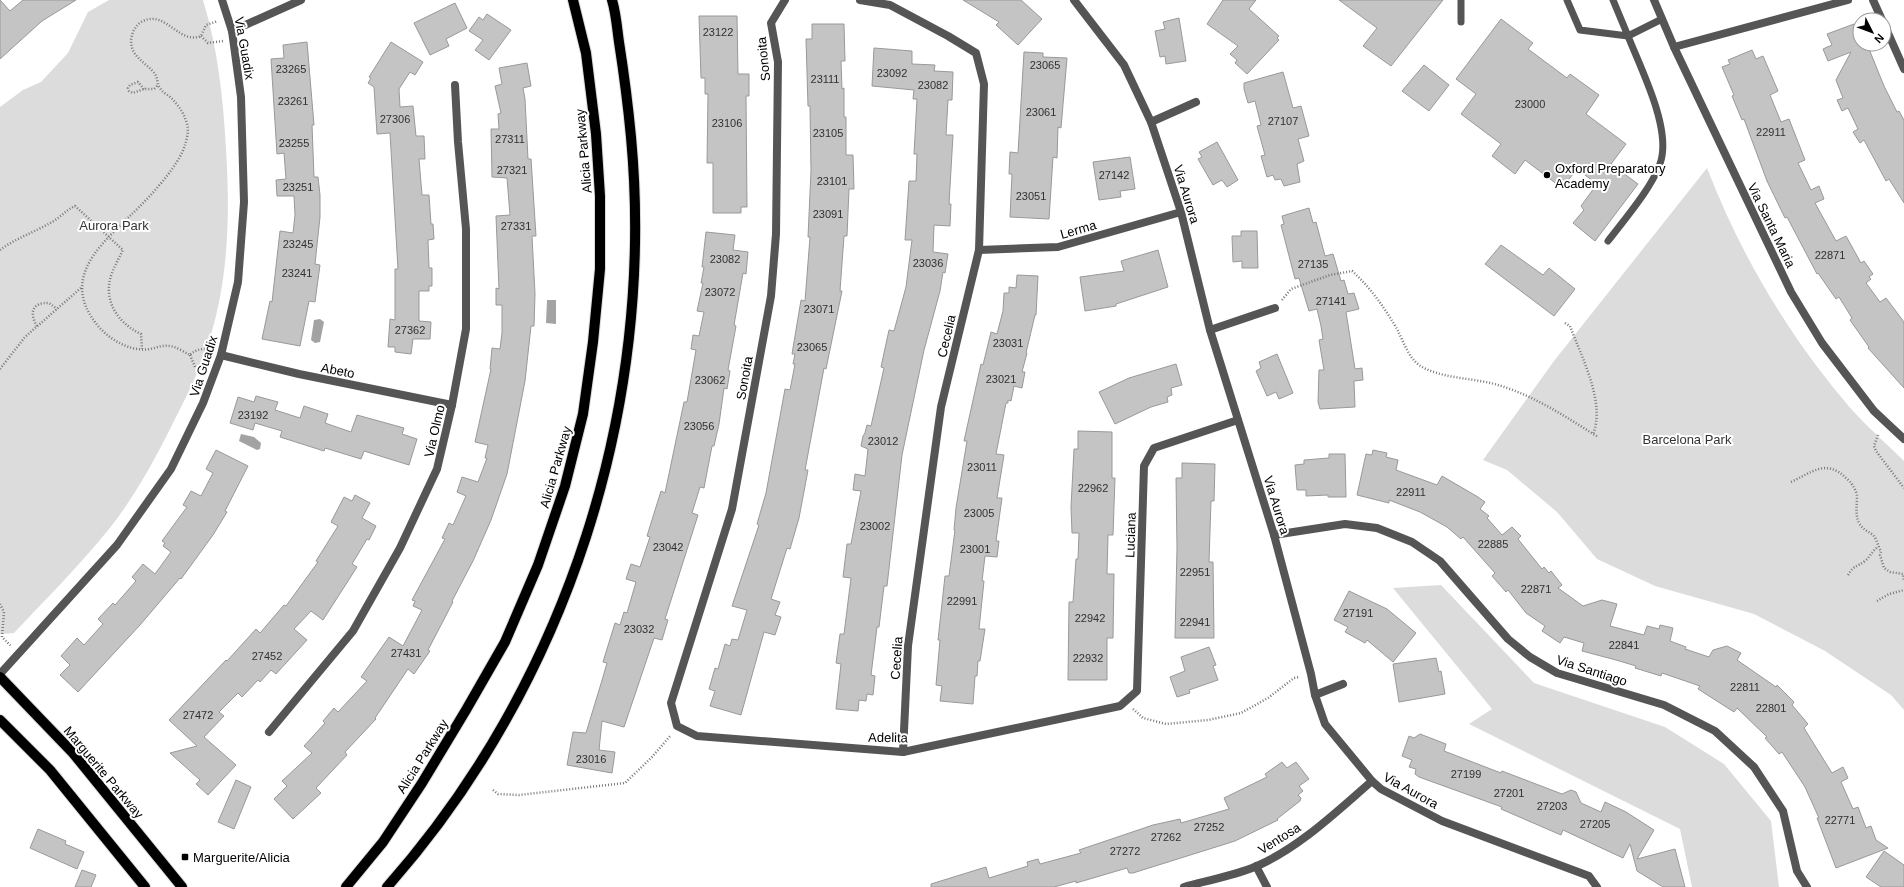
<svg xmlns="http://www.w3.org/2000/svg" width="1904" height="887" font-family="Helvetica,sans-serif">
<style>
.green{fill:#dcdcdc}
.water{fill:#a3a3a3}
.building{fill:#c4c4c4;stroke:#999}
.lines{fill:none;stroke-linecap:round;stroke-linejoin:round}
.primary-casing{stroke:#dbdbdb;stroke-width:12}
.path{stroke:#777;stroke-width:2.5;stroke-dasharray:1 2;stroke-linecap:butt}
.service{stroke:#555;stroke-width:7}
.minor{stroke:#555;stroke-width:8}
.tertiary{stroke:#555;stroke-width:8}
.primary{stroke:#000;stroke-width:10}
.poi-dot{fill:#000;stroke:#fff;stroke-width:1.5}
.labels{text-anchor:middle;stroke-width:4;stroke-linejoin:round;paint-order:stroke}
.number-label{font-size:11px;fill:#313131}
.street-label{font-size:13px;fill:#000;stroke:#fff}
.poi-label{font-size:13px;fill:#000;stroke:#fff;text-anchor:start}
.park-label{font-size:13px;fill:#333;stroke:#fff}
</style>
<rect width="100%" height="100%" fill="#fff"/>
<!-- green -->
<g class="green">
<path d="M109 0H203C218 49 223 98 226 149 230 213 229 278 209 341 200 371 185 399 171 427 153 463 133 499 109 529 79 566 46 599 14 633L0 634V107L23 90 41 82 68 53 88 12Z"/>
<path d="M1707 168C1739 251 1785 330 1842 398 1860 421 1883 440 1904 461V710L1891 695 1825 651 1754 614 1655 586 1597 559 1557 512 1507 470 1483 460 1554 361Z"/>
<path d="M1441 585 1534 683 1665 727 1724 764 1771 821 1779 887H1692L1680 829 1469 724 1492 709 1393 588Z"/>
</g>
<!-- water -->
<g class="water">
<path d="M547 300H556V324L546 323Z"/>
<path d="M320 319 324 322 320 342 315 343 311 340 314 320Z"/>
<path d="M241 434 254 437 261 443 260 449 257 450 239 441Z"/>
</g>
<!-- building -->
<g class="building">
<path d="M0 0 10 11 23 0H76L42 21 0 59Z"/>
<path d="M963 0H1021L1042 19 1018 45 996 25 999 22Z"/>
<path d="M1223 0H1256L1249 9 1279 36 1277 38 1279 40 1247 74 1235 63 1237 60 1230 54 1238 46 1207 24Z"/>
<path d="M1339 0H1443L1391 66 1363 46 1377 28Z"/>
<path d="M455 3 467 28 446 39 449 46 430 55 414 23Z"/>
<path d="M487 14 511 30 489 60 475 50 483 40 469 31 479 17 483 20Z"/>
<path d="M699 16H737L738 74H749V96H746L747 207H741V213H713V163H707L708 94H705V78H701Z"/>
<path d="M1179 18 1186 61 1166 64 1165 56 1160 57 1155 31 1165 29 1163 22Z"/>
<path d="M1501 19 1533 43 1528 49 1567 78 1570 74 1599 95 1586 114 1626 144 1611 164 1638 184 1595 241 1573 223 1584 210 1581 206 1597 184 1577 169 1562 188 1525 160 1515 174 1492 156 1501 144 1461 114 1476 94 1456 79Z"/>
<path d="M812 24H844L845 61H841L842 89 844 88V117H846V155H853L854 189H849L847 236H844L840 291H842L826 369 824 368 805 470H808L799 518 790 549 787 548 771 599 780 602 775 615 781 617 775 635 764 632 741 715 710 706 715 691 709 689 715 668 718 669 725 644 730 646 732 639 738 640 747 610 732 606 759 525 757 524 766 493 785 389 790 390 795 364H793L795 354H792L801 300 805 301 810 237H808L811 171 810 106H808L806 39H812Z"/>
<path d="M1854 24 1857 31 1860 29V44H1867L1884 86 1897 112 1899 111 1904 120V203L1889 179 1886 181 1864 140 1860 143 1853 132 1858 129 1848 108 1842 111 1837 100 1843 98 1836 80 1851 52 1828 61 1823 49 1832 45 1827 34Z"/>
<path d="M307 42 314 125H312L314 177H318L320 195V217L315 264 320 265 315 302 309 301 300 346 262 339 270 301 272 302 280 231 293 233 295 215 294 196H277L276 180 286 179 284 153 277 154 271 59 284 58 283 45Z"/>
<path d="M391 42 423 62 415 75 410 72 399 89 400 107 413 106 416 136H424L425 159H419L422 195H429L431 224H433L434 239 428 240 429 268H432V286H429V291H419V321L431 322 430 339H413L411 354 395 352V347H388L390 319 395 320V269H398L390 133 377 134 374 87 368 83 371 78 369 77Z"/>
<path d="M874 48 912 51V64L935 65 934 71 953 72 952 100H948L946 135H953L949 204H951L950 226 934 225 933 252 948 254 945 273 943 272 940 291 924 350 902 455 887 586H884L879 627H877L871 675 875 676 873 695 867 694 866 701 859 700 858 711 836 709 841 664 836 663 840 634H844L851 578 843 577 847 544H851L861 491 853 490 855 474 865 476 868 449 861 446 863 436 865 433 867 425 871 426 884 368 881 367 889 330 894 331 906 287 912 240H905L909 181H916L917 154H914L917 99H913L914 90 872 86Z"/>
<path d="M1752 50 1756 59 1763 56 1778 91 1770 95 1781 122 1789 119 1805 160 1798 163 1811 190 1819 186 1824 199 1815 203 1836 241 1846 236 1861 263 1864 261 1873 274 1869 277 1871 279 1866 283 1880 302 1886 298 1904 322V388L1868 348 1869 347 1850 320 1852 318 1839 297 1836 299 1818 273 1817 274 1787 217 1785 218 1767 181 1744 119 1742 120 1732 96 1734 95 1722 67 1730 64 1728 60Z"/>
<path d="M1024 52 1043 53V57L1067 58 1061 128 1058 127 1057 158 1053 157 1049 219 1010 217 1012 174H1009L1010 152 1018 153Z"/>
<path d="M527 63 531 86 523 88 525 99 528 159H531L536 236H532L535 294 534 326H531L525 381 507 474 491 520 473 561 452 601 453 602 428 650 430 651 414 674 408 669 375 718 376 719 345 752 347 755 316 788 321 793 293 819 274 799 287 786 282 781 312 753 304 746 325 723 323 721 334 708 338 712 367 681 361 677 389 637 403 646 422 610 413 606 415 601 412 600 445 539 442 538 449 523 453 525 466 496 457 492 462 477 478 482 487 458H485L488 445 475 442 491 369H490L492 348 500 349 502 333V305H496V288L499 289 496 216 510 215 507 178 492 177 491 129H499L498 114 501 113 495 86 502 84 499 68Z"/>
<path d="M1424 65 1449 85 1429 111 1402 91Z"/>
<path d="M1283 72 1293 108 1301 106 1309 136 1298 139 1304 161 1297 164 1300 182 1284 186 1281 179 1275 180 1273 175 1267 177 1261 156 1265 155 1257 126 1261 125 1255 101 1248 103 1244 89V83Z"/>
<path d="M1217 142 1238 180 1227 187 1222 180 1213 185 1198 159 1202 157 1199 152Z"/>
<path d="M1130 157 1135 189 1120 191 1121 197 1099 200 1093 162Z"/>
<path d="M1309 208 1313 223 1316 222 1325 256 1333 254 1341 281 1344 280 1348 294 1354 293 1359 309 1346 312 1355 369 1362 368 1363 380 1354 381 1355 407 1320 409 1318 402 1319 370H1324L1319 340 1323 339 1321 326 1317 309 1309 311 1299 278 1295 279 1281 225 1284 224 1282 216Z"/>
<path d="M1241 231H1257L1258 268H1242V261L1233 262 1232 236H1241Z"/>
<path d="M706 232 735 235 733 250 748 252 746 274 743 273 734 325 736 326 728 370 730 371 727 389 724 388 719 424 714 446H712L704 488 700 487 692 513 698 515 665 619 668 620 662 640 654 638 624 727 602 721 599 750 615 752 612 773 567 765 573 732 586 733 603 677 607 663 603 662 615 623 620 625 624 612 627 613 636 582 626 579 631 564 640 567 650 537 647 536 661 491 665 493 684 402H687L696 350 691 349 693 335 699 336 704 312 697 311 703 283H701L704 267H702Z"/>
<path d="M1501 245 1543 275 1549 268 1575 289 1554 316 1485 264Z"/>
<path d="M1158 250 1168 287 1116 304V306L1085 311 1080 277 1124 271 1121 261Z"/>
<path d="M1017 275 1038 276 1036 315H1035L1026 353H1027L1022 372H1025L1022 388 1014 386 1011 401 1008 400V403H1006L996 454 1004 455 997 498H1002L996 541H999L997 557 985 556 982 581H984L979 629H985L980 661H978L977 676H975L973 704 940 701 942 686 936 685 940 640H938L945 576H949L955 530H954L956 508 967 441H964L981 364 983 365 991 332 997 334 1003 311 1004 293H1009V287L1016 288Z"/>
<path d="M1277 354 1293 393 1279 399 1276 392 1267 396 1256 371 1261 368 1259 362Z"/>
<path d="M1176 364 1182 385 1171 388 1172 395 1167 397 1168 402 1151 407 1115 424 1099 392 1129 378Z"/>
<path d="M256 396 278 402 275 410 300 418 304 406 328 414 325 423 351 432 357 415 404 428 402 434 417 439 409 465 364 451 361 459 325 448 324 451 280 437 282 431 255 423 253 430 230 423 238 397 254 402Z"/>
<path d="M1078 431 1112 432V478H1115L1113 535H1108L1107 574H1114L1113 638H1107V680H1068L1069 602H1073L1076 559H1078L1079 533H1072L1071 507 1074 449H1078Z"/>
<path d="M216 450 248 466 225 511 227 512 213 535 181 579 180 578 140 625 78 692 60 675 70 665 61 656 77 638 84 645 103 624 98 619 113 603 115 605 136 581 132 577 143 564 155 574 171 552 163 546 165 543 162 541 187 507 183 505 191 491 201 496 213 473 206 469Z"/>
<path d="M1373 450 1387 453 1386 457 1398 460 1396 470 1437 485 1442 476 1478 497 1485 502 1480 509 1489 516 1487 518 1502 535 1512 527 1521 536 1518 539 1542 569 1544 567 1549 573 1551 571 1562 585 1558 588 1583 606 1602 600 1617 604 1610 626 1644 635 1647 626 1659 629 1660 625 1673 628 1670 641 1686 647 1685 649 1709 657 1713 650 1727 646 1741 653 1737 660 1776 687 1777 685 1794 702 1792 705 1808 724 1804 728 1832 773 1843 767 1848 778 1841 782 1853 809 1858 807 1866 828 1871 826 1876 840 1888 848 1836 868 1817 818H1819L1805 787 1782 752 1779 754 1765 738 1767 737 1737 708 1734 712 1698 689 1700 686 1662 673 1661 676 1635 668 1636 666 1616 660 1582 651 1584 643 1564 637 1560 643 1542 631 1545 626 1526 613 1508 590 1506 592 1492 576 1495 573 1463 537 1461 539 1447 527 1420 512 1389 500V503L1357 495 1366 454 1372 455Z"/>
<path d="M1329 454H1345L1346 497H1328V495L1306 496V490H1297L1295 465 1304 464V460L1329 458Z"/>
<path d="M1182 463 1215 464 1214 501H1211L1209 562H1213L1214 638H1175L1177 548 1176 478H1182Z"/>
<path d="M355 495 370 503 362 518 376 526 369 540 367 539 352 564 357 567 323 620 311 611 294 629 307 640 276 674 271 670 260 682 258 680 242 697 238 693 219 712 224 716 204 737 236 765 208 795 196 784 200 780 170 753 197 746 169 720 226 660 227 661 256 629 260 633 284 605 286 606 318 562 316 561 338 526 331 522 344 497 352 501Z"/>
<path d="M1349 591 1387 609 1416 633 1393 662 1367 640 1365 643 1345 632 1348 627 1334 620Z"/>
<path d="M1209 647 1216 665 1213 666 1218 680 1189 690 1190 693 1177 697 1170 677 1185 671 1181 657Z"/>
<path d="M1436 658 1439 672 1441 671 1445 694 1399 702 1393 664Z"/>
<path d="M1420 734 1446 744 1444 751 1501 773 1502 771 1562 794 1571 790 1576 792 1581 803 1601 812 1605 802 1626 812 1654 830 1637 859 1675 849 1685 887H1663L1637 871 1630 844 1623 858 1563 830 1561 835 1501 809 1502 807 1419 777 1415 774 1416 769 1409 767 1412 760 1402 756 1409 736 1414 738Z"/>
<path d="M1282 762 1287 768 1296 762 1309 779 1299 786 1303 791 1298 795 1301 798 1300 801 1277 819 1278 820 1235 841 1133 873H1129L1127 868 1076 883V881L1054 887H931V884L986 867 989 878 1028 866 1027 862 1038 859 1040 864 1081 853 1079 850 1153 825 1180 819 1181 823 1229 809 1224 798 1267 777 1265 774Z"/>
<path d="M236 780 251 787 234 829 218 822Z"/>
<path d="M38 829 66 841 65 844 84 852 77 869 30 848Z"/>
<path d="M1884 851 1904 865V887H1881L1866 877Z"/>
<path d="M82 870 96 875 91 887H75Z"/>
</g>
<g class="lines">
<defs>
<g id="primary">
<path d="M0 677 73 753 182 887"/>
<path d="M0 720 50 770 145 887"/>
<path d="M346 887 383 842 422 783 466 710 505 642 538 565 565 486 583 414 593 342 600 269V196L596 134 586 53 573 0"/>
<path d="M387 887C567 684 656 407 631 137 628 105 624 74 619 42 617 28 616 13 612 0"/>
</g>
</defs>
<!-- primary casing -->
<use href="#primary" class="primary-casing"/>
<!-- path -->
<g class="path">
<path d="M201 36 208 43 223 41"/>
<path d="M144 89 138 82 130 85 128 88 129 91 133 93 144 89H154L158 85"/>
<path d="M0 250C16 238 35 232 52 222 61 217 66 210 75 206L123 250C119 258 115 265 112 273 102 299 117 323 141 334L142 349"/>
<path d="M1282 300 1291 289 1330 275 1352 271C1370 287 1384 307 1397 329 1404 342 1409 361 1424 368 1446 379 1475 378 1498 385 1535 396 1566 417 1598 437"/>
<path d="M1565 323 1570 326C1581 356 1606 403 1593 434"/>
<path d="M37 326C29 313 32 302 49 303L57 309"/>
<path d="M211 350C203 348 196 349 190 355 184 352 176 346 168 346 162 345 156 348 150 349 138 351 126 347 116 341 104 334 96 325 89 313 66 271 106 240 132 214 148 199 179 166 185 145 187 139 189 130 187 124 184 113 178 104 169 96 166 94 162 92 160 88 157 84 158 79 155 74 150 67 141 62 136 55 127 45 131 27 143 21 166 10 179 45 201 36L206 25 218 21"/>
<path d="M190 355 195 367 203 371"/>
<path d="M0 369 25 337 82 287"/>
<path d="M1878 435 1874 446 1876 451 1904 488"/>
<path d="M1791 482C1811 473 1826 458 1846 478 1851 482 1856 489 1857 496 1857 506 1855 514 1859 523 1863 530 1868 531 1873 535 1877 539 1878 547 1881 551L1880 555 1884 568 1890 572 1903 574 1904 581"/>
<path d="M1848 575C1854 565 1857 567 1865 561 1870 557 1872 551 1878 547"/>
<path d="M1877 601 1889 594 1904 590"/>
<path d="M0 604 4 612 2 637 11 646"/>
<path d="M1133 709 1143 718 1166 724 1208 720 1241 713 1268 698 1294 678 1300 677"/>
<path d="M493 790 498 794 519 795 625 783 652 757 671 735"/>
</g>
<!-- service -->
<g class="service">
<path d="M1567 0 1580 30 1628 36 1613 0"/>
<path d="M1461 22V0"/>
<path d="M1608 241C1624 220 1658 181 1662 156 1668 122 1641 69 1628 36L1662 19"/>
</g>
<!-- minor -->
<g class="minor">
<path d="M785 0 771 23 778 62 776 234 771 296 732 509 671 703 677 726 697 736 903 752 1120 706 1137 691 1144 466 1154 448 1238 420"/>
<path d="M860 0 890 5 948 36 976 53 984 84 979 250 941 407 908 646 903 752"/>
<path d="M1074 0 1124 65 1151 122 1181 212 1210 330 1274 535 1311 674 1315 695 1325 724 1372 781 1381 789 1442 821 1589 876 1597 887"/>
<path d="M1654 0 1674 47 1791 292 1822 343 1874 411 1904 439"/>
<path d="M1873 0 1882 20"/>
<path d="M1884 24 1904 69"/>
<path d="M1674 47 1848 0"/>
<path d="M1151 122 1196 102"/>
<path d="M979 250 1058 247 1181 212"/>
<path d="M1210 330 1275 308"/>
<path d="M221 355 299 374 452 405"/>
<path d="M1274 535 1345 524 1377 528 1412 542 1440 561 1508 639 1530 657 1557 673 1664 705 1715 731 1754 767 1783 811 1797 871 1807 887"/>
<path d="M0 674 117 545 171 469 203 403 221 355 238 282 244 202 241 97 232 31 222 0"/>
<path d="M1315 695 1343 684"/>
<path d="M269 732 353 631 400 548 437 469 452 405 466 329V229L458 142 455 85"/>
<path d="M1256 866 1267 887"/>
<path d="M1184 887C1206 881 1236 875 1257 866 1300 847 1336 812 1372 781"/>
</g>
<!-- tertiary -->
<path class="tertiary" d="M232 31 301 0"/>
<!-- primary -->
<use href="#primary" class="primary"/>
</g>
<!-- markers -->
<g class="poi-dot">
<circle cx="1547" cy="175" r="4"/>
<rect x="181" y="853" width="8" height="8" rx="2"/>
</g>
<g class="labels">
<!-- number labels -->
<g class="number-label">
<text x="718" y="36">23122</text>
<text x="1045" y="69">23065</text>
<text x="291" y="73">23265</text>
<text x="892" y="77">23092</text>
<text x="825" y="83">23111</text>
<text x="933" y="89">23082</text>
<text x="293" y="105">23261</text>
<text x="1530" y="108">23000</text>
<text x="1041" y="116">23061</text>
<text x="395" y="123">27306</text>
<text x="1283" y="125">27107</text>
<text x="727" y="127">23106</text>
<text x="1771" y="136">22911</text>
<text x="828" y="137">23105</text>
<text x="510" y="143">27311</text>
<text x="294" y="147">23255</text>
<text x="512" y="174">27321</text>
<text x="1114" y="179">27142</text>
<text x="832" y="185">23101</text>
<text x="298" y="191">23251</text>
<text x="1031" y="200">23051</text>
<text x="828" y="218">23091</text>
<text x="516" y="230">27331</text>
<text x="298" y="248">23245</text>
<text x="1830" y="259">22871</text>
<text x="725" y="263">23082</text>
<text x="928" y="267">23036</text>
<text x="1313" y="268">27135</text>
<text x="297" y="277">23241</text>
<text x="720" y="296">23072</text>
<text x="1331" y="305">27141</text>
<text x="819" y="313">23071</text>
<text x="410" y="334">27362</text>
<text x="1008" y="347">23031</text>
<text x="812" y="351">23065</text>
<text x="1001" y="383">23021</text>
<text x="710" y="384">23062</text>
<text x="253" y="419">23192</text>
<text x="699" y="430">23056</text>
<text x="883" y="445">23012</text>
<text x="982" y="471">23011</text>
<text x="1093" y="492">22962</text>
<text x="1411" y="496">22911</text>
<text x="979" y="517">23005</text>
<text x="875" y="530">23002</text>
<text x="1493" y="548">22885</text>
<text x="668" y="551">23042</text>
<text x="975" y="553">23001</text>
<text x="1195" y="576">22951</text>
<text x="1536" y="593">22871</text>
<text x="962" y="605">22991</text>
<text x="1358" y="617">27191</text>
<text x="1090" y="622">22942</text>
<text x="1195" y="626">22941</text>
<text x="639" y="633">23032</text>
<text x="1624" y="649">22841</text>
<text x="406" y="657">27431</text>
<text x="267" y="660">27452</text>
<text x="1088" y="662">22932</text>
<text x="1745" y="691">22811</text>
<text x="1771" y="712">22801</text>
<text x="198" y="719">27472</text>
<text x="591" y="763">23016</text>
<text x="1466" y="778">27199</text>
<text x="1509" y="797">27201</text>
<text x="1552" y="810">27203</text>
<text x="1840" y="824">22771</text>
<text x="1595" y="828">27205</text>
<text x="1209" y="831">27252</text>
<text x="1166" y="841">27262</text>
<text x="1125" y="855">27272</text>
</g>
<!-- street labels -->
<g class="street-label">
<text transform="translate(245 48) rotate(80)" y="5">Via Guadix</text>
<text transform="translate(763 59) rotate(-96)" y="5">Sonoita</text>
<text transform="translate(583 151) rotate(-95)" y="5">Alicia Parkway</text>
<text transform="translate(1187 194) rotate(73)" y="5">Via Aurora</text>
<text transform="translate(1772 225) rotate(64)" y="5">Via Santa Maria</text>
<text transform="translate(1078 229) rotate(-16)" y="5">Lerma</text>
<text transform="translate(946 336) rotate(-77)" y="5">Cecelia</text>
<text transform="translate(203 366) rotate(-72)" y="5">Via Guadix</text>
<text transform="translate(338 370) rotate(11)" y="5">Abeto</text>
<text transform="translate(744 378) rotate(-80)" y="5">Sonoita</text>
<text transform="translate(434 431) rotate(-77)" y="5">Via Olmo</text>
<text transform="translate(555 467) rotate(-74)" y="5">Alicia Parkway</text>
<text transform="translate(1277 505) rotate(73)" y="5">Via Aurora</text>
<text transform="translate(1130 535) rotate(-88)" y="5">Luciana</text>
<text transform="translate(896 658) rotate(-86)" y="5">Cecelia</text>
<text transform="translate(1592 670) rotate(18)" y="5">Via Santiago</text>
<text transform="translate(888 737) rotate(1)" y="5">Adelita</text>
<text transform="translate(422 756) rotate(-58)" y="5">Alicia Parkway</text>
<text transform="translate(104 772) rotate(50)" y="5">Marguerite Parkway</text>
<text transform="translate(1411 790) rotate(29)" y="5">Via Aurora</text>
<text transform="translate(1279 838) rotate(-32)" y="5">Ventosa</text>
</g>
<!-- poi labels -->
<g class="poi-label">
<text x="1555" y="173">Oxford Preparatory<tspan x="1555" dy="15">Academy</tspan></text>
<text x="193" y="862">Marguerite/Alicia</text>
</g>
<!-- park labels -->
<g class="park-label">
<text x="114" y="230">Aurora Park</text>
<text x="1687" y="444">Barcelona Park</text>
</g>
</g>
<!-- north arrow -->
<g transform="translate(1872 32) rotate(132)"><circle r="19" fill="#ffffff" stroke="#999999"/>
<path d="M0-3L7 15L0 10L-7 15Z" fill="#000000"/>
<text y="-6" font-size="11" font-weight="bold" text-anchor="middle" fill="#000000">N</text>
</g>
</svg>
